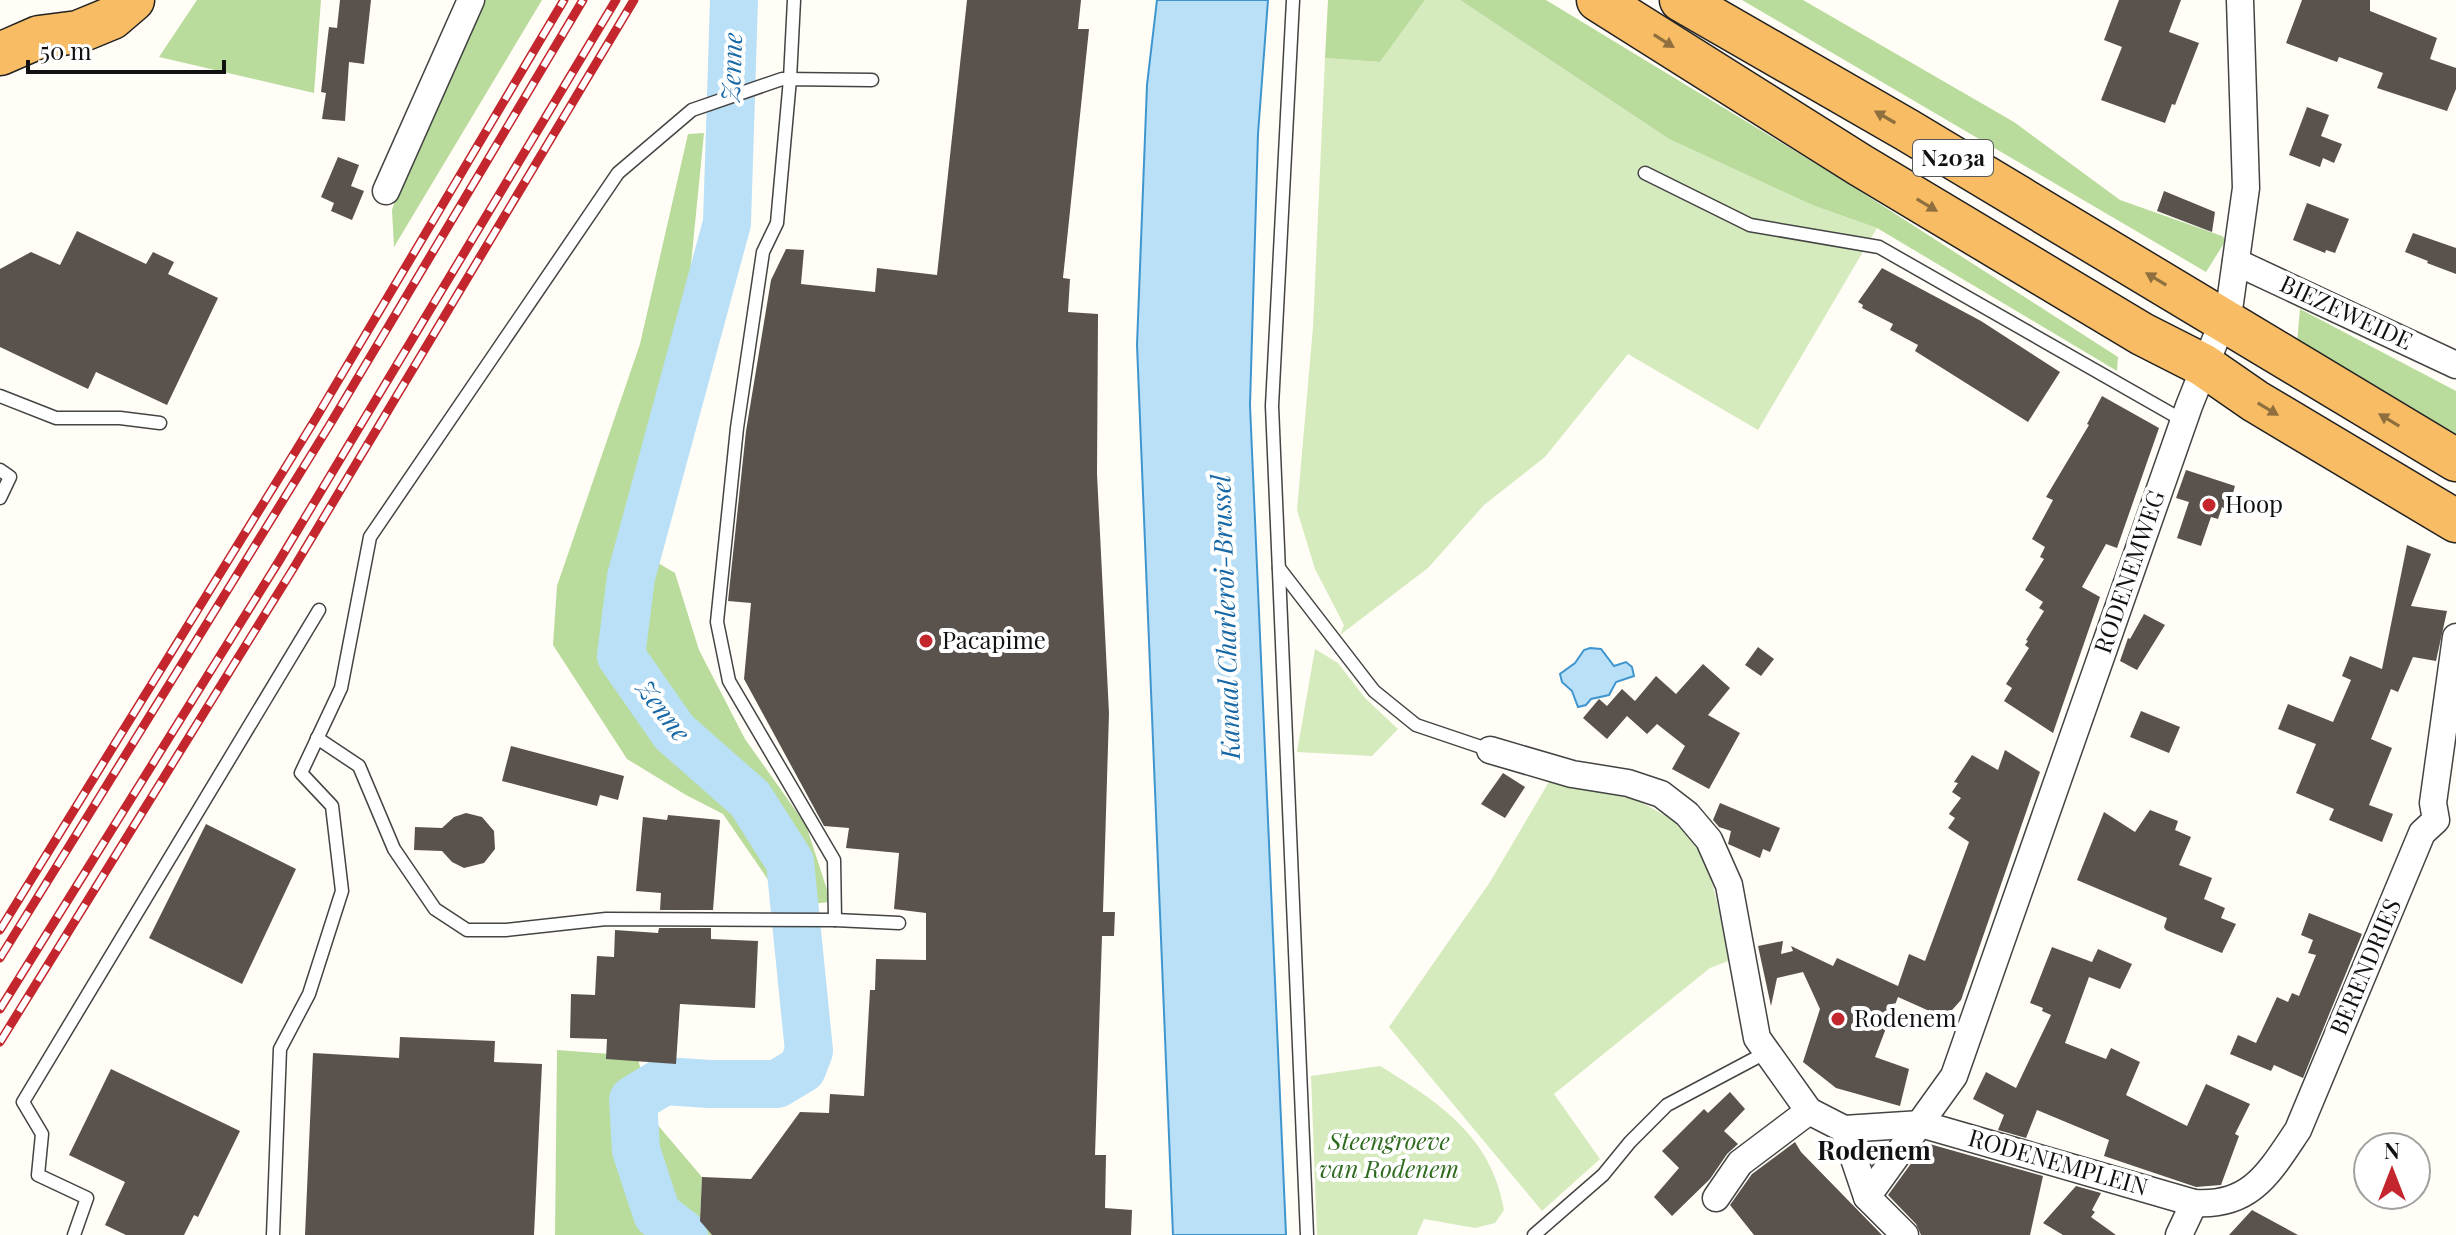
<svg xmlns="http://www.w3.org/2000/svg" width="2456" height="1235" font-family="'Playfair Display',serif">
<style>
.green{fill:#d5ebbd}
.forest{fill:#b9dc9c}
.water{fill:#b9e0f7;stroke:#3f96cf;stroke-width:2}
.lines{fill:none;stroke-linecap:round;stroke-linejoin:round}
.river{stroke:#b9e0f7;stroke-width:48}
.building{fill:#5a524d}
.service-casing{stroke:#444;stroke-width:15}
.minor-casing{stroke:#444;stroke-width:29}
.trunk-casing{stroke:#222;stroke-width:45}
.service{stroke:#fff;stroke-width:12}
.minor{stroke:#fff;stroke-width:26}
.trunk{stroke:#f7bc64;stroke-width:42}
.rail-casing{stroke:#c4262e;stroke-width:9}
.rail{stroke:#fff;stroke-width:6;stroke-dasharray:18;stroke-linecap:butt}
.oneway{fill:#906f3f}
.poi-dot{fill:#c4262e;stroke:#fff;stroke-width:3}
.labels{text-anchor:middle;stroke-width:8;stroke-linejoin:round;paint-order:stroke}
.shield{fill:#fff;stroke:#585858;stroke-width:2}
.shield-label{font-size:22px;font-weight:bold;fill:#111}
.street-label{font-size:24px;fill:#111;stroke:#fff}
.poi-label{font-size:24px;fill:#111;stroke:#fff;text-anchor:start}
.park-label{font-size:24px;font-style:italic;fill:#2f6b1f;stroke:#fff}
.water-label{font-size:26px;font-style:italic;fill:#1768a6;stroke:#fff}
.neighbourhood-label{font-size:26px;font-weight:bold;fill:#111;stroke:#fff}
</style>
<rect width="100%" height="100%" fill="#fffdf5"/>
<!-- green -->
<g class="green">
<path d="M1425 0H1460L1669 139 1812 205 1877 228 1758 430 1628 354 1545 457 1484 505 1428 568 1340 635 1344 625 1315 569 1297 510 1313 327 1325 58 1380 62Z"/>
<path d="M1315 649 1338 663 1365 698 1398 729 1372 756 1297 752Z"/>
<path d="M1550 780 1637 800 1673 820 1703 845 1731 960 1710 968 1554 1094 1600 1159 1542 1211 1389 1027 1490 882Z"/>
<path d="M1380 1066C1439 1102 1492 1137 1504 1210L1495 1223 1475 1228 1424 1219 1417 1235H1317L1311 1076Z"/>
</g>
<!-- forest -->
<g class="forest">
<path d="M197 0H321L314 93 159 57Z"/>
<path d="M484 0H542L394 247 392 210 408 162Z"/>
<path d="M1328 0H1425L1380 62 1325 58Z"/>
<path d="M1460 0H1546L1841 179 2118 357 2117 371 1877 228 1812 205 1669 139Z"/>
<path d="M1742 0H1803L2014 122 2120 200 2222 236 2226 240 2206 272Z"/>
<path d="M704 133 681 365 643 554 675 573 699 650 745 739 806 825 831 902 786 906 723 814 686 795 627 759 553 645 557 586 640 344 688 134Z"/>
<path d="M2300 309 2456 391V434L2297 342Z"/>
<path d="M557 1050 637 1056 656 1123 702 1177 700 1221 712 1235H555Z"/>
</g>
<!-- water -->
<g class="water">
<path d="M1157 0H1268L1258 134 1250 405 1286 1235H1173L1137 345 1147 85Z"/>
<path d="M1590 648 1601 649 1614 666 1626 662 1632 667 1634 676 1616 682 1609 695 1591 699 1586 705 1578 707 1572 691 1562 682 1560 674 1575 663 1584 650Z"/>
</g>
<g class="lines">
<!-- river -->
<path class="river" d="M684 1235 657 1214 636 1150 633 1100 664 1081 710 1084H777L802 1069 809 1051 790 862 750 799 674 732 621 656 631 577 727 223 734 0"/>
</g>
<!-- building -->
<g class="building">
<path d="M340 0H371L364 64 349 62 345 121 322 119 326 93 321 92 329 27 337 28Z"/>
<path d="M967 0H1081L1078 29H1089L1063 278 1070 279 1068 312 1098 314 1097 474 1109 713 1103 912H1115L1114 936H1102L1095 1155H1106L1105 1208 1132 1210 1131 1235H712L700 1221 702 1177 751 1179 800 1112 829 1113 830 1094 864 1096 870 990H875L876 959 926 960V913L894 909 899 853 846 848 849 828 824 826 744 679 751 603 728 601 746 431 771 280 786 249 804 250 801 284 875 292 877 268 937 275Z"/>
<path d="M2119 0H2181L2169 32 2199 43 2175 105 2172 104 2165 123 2101 100 2122 47 2104 40Z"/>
<path d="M2302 0H2370V11L2437 38 2430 59 2456 68V89L2447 111 2377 88 2383 73 2339 57 2337 62 2286 43Z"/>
<path d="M2307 107 2329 115 2321 136 2342 144 2334 163 2323 158 2320 167 2289 155Z"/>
<path d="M338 157 359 165 351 186 364 191 352 220 331 211 334 203 321 197Z"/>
<path d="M2164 191 2215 212 2212 232 2157 211Z"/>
<path d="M2307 203 2349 219 2335 253 2326 250 2325 253 2293 240Z"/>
<path d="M77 231 146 264 153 252 174 262 168 274 218 298 167 405 96 372 88 389 0 347V269L31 252 60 265Z"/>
<path d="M2413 233 2456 248V274L2427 263 2428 261 2405 252Z"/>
<path d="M1882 268 1981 321 2060 372 2028 422 1915 351 1918 345 1890 330 1893 324 1862 308 1863 305 1858 302Z"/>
<path d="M2102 396 2159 428 2117 548 2106 544 2082 587 2100 597 2053 733 2004 701 2012 688 2006 684 2029 648 2025 645 2028 641 2026 640 2044 611 2039 608 2043 602 2025 590 2044 559 2040 557 2045 547 2032 539 2053 500 2046 497 2089 425 2087 424Z"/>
<path d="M2186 470 2235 486 2228 510 2222 507 2218 519 2211 517 2201 546 2177 538 2189 502 2176 498Z"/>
<path d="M2407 545 2431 554 2411 606 2447 611 2436 661 2413 657 2398 692 2391 689 2371 739 2392 748 2369 805 2393 814 2382 842 2329 820 2334 809 2296 793 2316 744 2278 729 2288 704 2333 722 2351 680 2342 676 2350 656 2382 669Z"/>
<path d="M2144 614 2165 625 2137 670 2120 661 2128 638 2130 639Z"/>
<path d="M1758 647 1774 659 1761 676 1745 665Z"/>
<path d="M1703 664 1730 688 1708 715 1740 733 1709 789 1672 769 1685 746 1657 724 1647 734 1627 716 1607 739 1583 718 1599 699 1607 706 1622 689 1635 701 1656 676 1676 694Z"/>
<path d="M2141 711 2180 727 2169 753 2130 737Z"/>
<path d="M511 746 624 776 618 800 600 795 597 806 502 781Z"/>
<path d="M2005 750 2040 772 1961 1000 1945 1018 1898 997 1875 1057 1909 1069 1900 1106 1836 1088 1803 1062 1820 1009 1803 972 1777 978 1771 1006 1758 946 1783 941 1781 954 1793 951 1791 946 1833 966 1837 958 1898 986 1909 954 1925 961 1969 842 1948 828 1955 818 1949 814 1961 798 1952 792 1958 783 1954 782 1972 755 1998 770Z"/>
<path d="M1503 773 1525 787 1505 818 1481 804Z"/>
<path d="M1720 803 1780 828 1770 852 1763 849 1760 858 1728 844 1731 831 1719 827 1713 820Z"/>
<path d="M2150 810 2178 821 2175 830 2191 837 2179 865 2212 878 2204 899 2225 908 2221 918 2236 924 2222 953 2166 930 2164 927 2167 918 2077 880 2104 812 2135 832Z"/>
<path d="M466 813 482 817 494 831 495 849 484 863 464 868 452 862 442 851 414 850 415 827 442 828 454 817Z"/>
<path d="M668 815 720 820 713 910H660L661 893 636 891 643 817 667 820Z"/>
<path d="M206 824 296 869 242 984 149 938Z"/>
<path d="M2309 913 2362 934 2303 1078 2274 1065 2271 1071 2230 1054 2238 1035 2256 1043 2277 997 2288 1002 2292 993 2299 996 2316 955 2308 953 2313 940 2301 935Z"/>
<path d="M659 928H711V939L758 941 755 1008 680 1004 676 1064 606 1059 607 1039 570 1038 571 994 595 995 597 956 614 957 615 930 658 933Z"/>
<path d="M2052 947 2092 962 2098 949 2132 964 2120 989 2089 977 2065 1043 2106 1059 2111 1048 2140 1062 2126 1095 2187 1126 2206 1084 2250 1104 2235 1134 2239 1136 2221 1185 2196 1187 2104 1156 2109 1140 2037 1110 2026 1138 1998 1130 2004 1115 1973 1099 1986 1072 2016 1088 2025 1069 2051 1015 2042 1011 2043 1008 2030 1003Z"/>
<path d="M400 1037 495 1041 494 1062 542 1064 534 1235H305L313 1053 399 1058Z"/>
<path d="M111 1069 240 1131 198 1217 194 1215 184 1235H126L105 1225 125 1182 69 1155Z"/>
<path d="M1730 1092 1745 1109 1724 1131 1738 1144 1727 1154 1710 1179 1672 1216 1654 1197 1679 1168 1662 1151 1704 1109 1708 1113Z"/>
<path d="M1795 1142 1801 1152 1882 1235H1754L1730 1205 1752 1174Z"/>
<path d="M1926 1143 2043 1176 2030 1235H1921L1916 1224 1888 1195Z"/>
<path d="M2076 1186 2101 1193 2092 1210 2095 1212 2091 1217 2116 1235H2063L2043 1223Z"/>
<path d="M2252 1210 2298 1235H2229Z"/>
</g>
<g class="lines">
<defs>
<g id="service">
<path d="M794 0 790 79 777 223 763 252 737 428 717 622 729 681 834 860 835 920"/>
<path d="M1293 0 1272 406 1307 1235"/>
<path d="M1645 173 1750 225 1879 247 2184 421"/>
<path d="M0 396 56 418H120L160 423"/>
<path d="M0 470 10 477 0 498"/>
<path d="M1279 568 1374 691 1416 725 1490 750"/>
<path d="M317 738 359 766 394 849 435 909 467 930H506L606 919 835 920 899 923"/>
<path d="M74 1235 87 1198 38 1175 42 1134 23 1102 319 610"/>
<path d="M273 1235 280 1049 309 994 342 891 332 806 301 773 341 688 370 537 618 173 692 110 782 79 872 80"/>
<path d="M1534 1235 1603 1175 1630 1142 1667 1105 1767 1052"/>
</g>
<g id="minor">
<path d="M386 191 471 0"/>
<path d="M2236 262 2456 365"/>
<path d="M1490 750 1572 774 1628 783 1661 794 1687 814 1709 840 1729 885 1757 1038 1809 1111 1844 1129"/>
<path d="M1844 1129 1921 1124 2194 1203C2251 1207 2269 1173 2298 1130L2422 833 2436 820 2433 803 2456 637"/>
<path d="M1844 1129 1867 1197 1905 1235"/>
<path d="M1867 1197 1954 1076 2189 406 2230 303 2246 188 2240 0"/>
<path d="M1716 1198 1740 1163 1809 1111"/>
<path d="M2179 1235 2194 1203"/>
</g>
<g id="trunk">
<path d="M1598 0 1860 165 2142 334 2203 365 2255 401 2456 521"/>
<path d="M1681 0 1907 130 2456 460"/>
<path d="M0 54 39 37 78 32 112 18 133 0"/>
</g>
</defs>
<!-- service casing -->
<use href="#service" class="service-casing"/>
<!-- minor casing -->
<use href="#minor" class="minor-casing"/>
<!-- trunk casing -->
<use href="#trunk" class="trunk-casing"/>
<!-- service -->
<use href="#service" class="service"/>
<!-- minor -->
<use href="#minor" class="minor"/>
<!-- trunk -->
<use href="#trunk" class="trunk"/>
<defs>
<g id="rail">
<path d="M0 930 316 418 564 0"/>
<path d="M0 958 329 426 583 0"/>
<path d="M0 1009 279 561 616 0"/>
<path d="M0 1042 293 569 634 0"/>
</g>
</defs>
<!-- rail casing -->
<use href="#rail" class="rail-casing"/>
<!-- rail -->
<use href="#rail" class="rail"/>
</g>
<!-- one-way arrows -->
<defs><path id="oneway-solid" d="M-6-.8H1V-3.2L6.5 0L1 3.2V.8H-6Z" transform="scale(2)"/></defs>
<g class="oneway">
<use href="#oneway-solid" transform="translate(1664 41) rotate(32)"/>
<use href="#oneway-solid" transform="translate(1885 117) rotate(-150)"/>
<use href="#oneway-solid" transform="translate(1927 205) rotate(31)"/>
<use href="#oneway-solid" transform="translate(2156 279) rotate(-149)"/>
<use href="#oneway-solid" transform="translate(2268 409) rotate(31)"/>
<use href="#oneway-solid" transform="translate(2389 420) rotate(-149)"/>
</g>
<!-- markers -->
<g class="poi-dot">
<circle cx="2209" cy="505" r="8"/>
<circle cx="926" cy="641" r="8"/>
<circle cx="1838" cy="1019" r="8"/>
</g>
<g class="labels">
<!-- shield labels -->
<rect class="shield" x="1913" y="140" width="80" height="36" rx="6"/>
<g class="shield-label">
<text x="1953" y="166">N203a</text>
</g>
<!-- street labels -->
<g class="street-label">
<text transform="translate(2346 313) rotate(25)" y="8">BIEZEWEIDE</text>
<text transform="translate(2130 572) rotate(-71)" y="8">RODENEMWEG</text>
<text transform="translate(2366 967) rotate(-67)" y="8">BERENDRIES</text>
<text transform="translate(2058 1163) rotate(16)" y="8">RODENEMPLEIN</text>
</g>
<!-- poi labels -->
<g class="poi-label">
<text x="2225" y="513">Hoop</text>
<text x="942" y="649">Pacapime</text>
<text x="1854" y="1027">Rodenem</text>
</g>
<!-- park labels -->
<g class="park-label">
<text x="1389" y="1150">Steengroeve<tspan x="1389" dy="28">van Rodenem</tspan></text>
</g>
<!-- water labels -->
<g class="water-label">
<text transform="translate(732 67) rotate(-88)" y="9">Zenne</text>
<text transform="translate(1226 617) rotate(-92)" y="9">Kanaal Charleroi-Brussel</text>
<text transform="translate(663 711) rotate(52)" y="9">Zenne</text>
</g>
<!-- neighbourhood labels -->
<g class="neighbourhood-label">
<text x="1874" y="1160">Rodenem</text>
</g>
</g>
<!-- north arrow -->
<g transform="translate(2392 1171)"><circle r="38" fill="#ffffff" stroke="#a0a0a0" stroke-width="2"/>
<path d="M0-6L14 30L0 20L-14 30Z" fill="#c4262e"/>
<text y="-12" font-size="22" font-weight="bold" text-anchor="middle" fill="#111111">N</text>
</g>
<!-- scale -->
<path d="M28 60v12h196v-12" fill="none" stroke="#111111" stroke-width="4"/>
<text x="40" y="60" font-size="24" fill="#111111" stroke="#ffffff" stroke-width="6" paint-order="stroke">50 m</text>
</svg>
